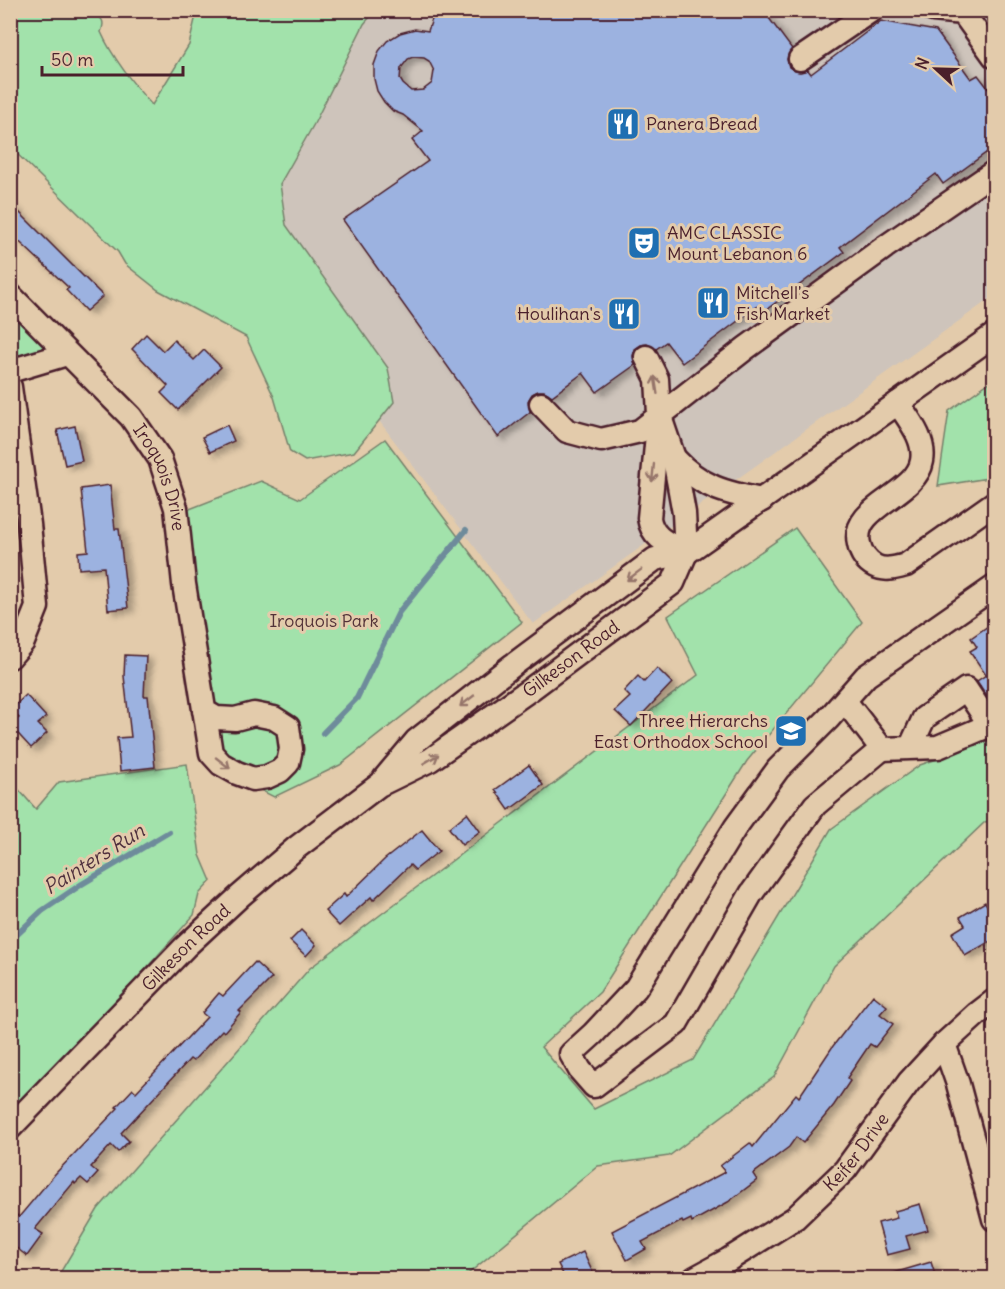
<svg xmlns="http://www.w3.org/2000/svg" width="1005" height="1289" font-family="Delius,sans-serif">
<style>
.built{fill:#cec4bb}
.green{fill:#a2e2ab;stroke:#76806b;stroke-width:1.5}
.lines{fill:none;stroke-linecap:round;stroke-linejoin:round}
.stream{stroke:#6e8b9b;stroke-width:6}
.building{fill:#9cb2e0;stroke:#4a1f2b;stroke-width:1.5;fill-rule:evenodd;filter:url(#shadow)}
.minor-casing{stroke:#4a1f2b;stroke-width:27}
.minor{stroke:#e3cbab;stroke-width:22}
.oneway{stroke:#96756b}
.labels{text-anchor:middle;stroke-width:6;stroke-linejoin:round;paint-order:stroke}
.poi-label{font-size:18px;fill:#4a1f2b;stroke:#e3cbab;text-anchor:start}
.street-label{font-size:18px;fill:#4a1f2b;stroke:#e3cbab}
.park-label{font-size:18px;fill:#533238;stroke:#e3cbab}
.water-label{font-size:20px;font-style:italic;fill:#50313e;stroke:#e3cbab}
</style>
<defs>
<filter id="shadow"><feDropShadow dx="6" dy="4" stdDeviation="3" flood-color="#0004"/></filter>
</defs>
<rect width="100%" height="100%" fill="#e3cbab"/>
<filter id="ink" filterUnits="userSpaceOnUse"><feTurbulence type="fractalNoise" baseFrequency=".0167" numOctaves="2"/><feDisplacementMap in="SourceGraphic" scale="12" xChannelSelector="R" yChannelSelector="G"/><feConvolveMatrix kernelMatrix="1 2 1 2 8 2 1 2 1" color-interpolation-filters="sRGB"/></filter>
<g filter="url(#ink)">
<!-- built -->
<path class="built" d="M348 11H994V296L533 624 174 150Z"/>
<!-- green -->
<g class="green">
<path d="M10 11H92C101 18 106 20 101 32 111 55 135 87 152 105L189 45 197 11H375L364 24 314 124 280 184 286 225 388 368 394 402 354 452 305 461 290 452 274 397 246 337 158 290 125 264 118 252 11 148Z"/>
<path d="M15 315 47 347 46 350 19 361 13 317Z"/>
<path d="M994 379V477L938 486 949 411Z"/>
<path d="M385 439 522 622 340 765 274 797 215 767 187 510 261 481 300 499Z"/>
<path d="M795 528 862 622 747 761 600 992 541 1047 594 1109 693 1060 831 829 920 765 994 739V820L985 822 834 966 774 1077 669 1156 598 1166 463 1278H57L98 1209 310 968 698 675 668 616Z"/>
<path d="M187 764 200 855 211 881 199 894 194 915 11 1119V781L36 809 59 782Z"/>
</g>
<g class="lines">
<!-- stream -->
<g class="stream">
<path d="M323 733 357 698 399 612 466 530"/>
<path d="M10 941 42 911 82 884 169 832"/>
</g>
</g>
<!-- building -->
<g class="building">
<path d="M450 10H763L792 49 787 59 789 67 795 71 800 72 808 70 811 74 881 21 936 31 971 79 978 75 994 96V147L943 184 936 174 840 247 844 252 763 312 758 306 682 363 666 342 656 349 647 344 641 345 635 349 633 356 635 365 597 392 583 373 552 396 544 391H538L532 394 528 401 530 412 498 437 343 220 428 161 412 140 423 131 403 115 393 111 384 102 377 91 374 79V65L379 51 387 41 400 33 415 29 428 31 432 19ZM413 57 424 58 429 61 434 71 432 83 423 90 411 91 403 84 400 79 401 68 408 59Z"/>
<path d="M10 203 103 296 86 311 66 290 69 288 10 233Z"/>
<path d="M146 334 163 351 174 340 194 360 204 350 221 367 178 410 161 393 168 386 132 349Z"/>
<path d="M227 425 234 441 210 452 202 437Z"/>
<path d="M75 426 82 461 65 465 57 430Z"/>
<path d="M110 485 115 529H119L128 608 108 610 104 567 79 569 78 552 88 551 81 489Z"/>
<path d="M994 622V707L977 681 986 675 970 651 977 647 971 638Z"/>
<path d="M125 655 146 656 144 696H148L155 767 120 771 117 738 131 737 124 676Z"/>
<path d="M657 668 672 683 631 726 615 711 630 697 624 691 638 676 644 682Z"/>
<path d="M26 695 46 717 38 724 47 733 31 748 10 725 19 718 11 709Z"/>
<path d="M529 765 543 785 509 810 495 790Z"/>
<path d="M467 813 480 831 462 845 449 828Z"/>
<path d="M422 830 439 851 415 870 410 865 373 900 371 897 339 926 325 911 344 894 346 897 385 859Z"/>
<path d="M985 902 994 918V939L965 956 952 933 965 925 960 917Z"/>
<path d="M301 930 316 945 306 956 290 941Z"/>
<path d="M255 962 272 978 239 1011 241 1012 224 1032 222 1030 193 1061 190 1059 121 1133 129 1141 118 1152 111 1145 91 1167 98 1173 88 1184 81 1178 75 1184 74 1182 35 1229 43 1234 27 1256 10 1243V1223L17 1215 19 1217 55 1174 118 1108 116 1107 133 1089 136 1092 207 1017 202 1013 219 993 223 996Z"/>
<path d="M873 995 887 1006 880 1014 893 1024 875 1047 870 1044 847 1078 850 1081 834 1105 803 1143 796 1137 789 1147 753 1174 757 1180 728 1202 692 1222 691 1219 683 1223 682 1221 642 1242 646 1249 627 1260 612 1231 725 1172 720 1166 750 1143 753 1147 796 1094 799 1097 833 1046Z"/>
<path d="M920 1204 928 1230 906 1236 910 1249 887 1255 878 1223 897 1218 895 1211Z"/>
<path d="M583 1252 593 1273 582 1278H565L558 1264Z"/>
<path d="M931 1262 936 1278H891L890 1274Z"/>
</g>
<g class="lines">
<defs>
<g id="minor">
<path d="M933 10 963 13 994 56"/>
<path d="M800 59 872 10"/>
<path id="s1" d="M10 295 131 417 160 459 176 508 184 584 211 753 221 764 237 773 253 779 267 777 280 771 288 763 291 749 288 727 274 718 254 714 235 719 216 718 204 711"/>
<path d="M646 357 657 379 659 414 649 518C652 539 670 544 686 553"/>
<path d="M10 371 67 354"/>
<path d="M10 387 29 524 37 607 23 642 10 657"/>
<path d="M898 403C909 420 926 440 922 461 916 496 850 506 859 544 861 554 866 561 875 566 885 571 895 568 906 565L994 503"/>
<path d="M541 404 567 431 601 440 640 431 746 348 885 247 994 172"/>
<path d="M674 458C701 487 725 493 762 500"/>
<path d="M845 701 882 749 938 747 990 725 966 689 924 718 911 746"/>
<path d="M882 749 815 805 751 894 676 1024 594 1086 580 1070 571 1054 593 1034 636 988 735 828 778 769 828 719 866 676 994 587"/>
<path d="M384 779 416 741 513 665 655 559 686 553 994 335"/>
<path d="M944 1044 958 1084 994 1219"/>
<path id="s2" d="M10 1128 185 947 240 896 296 848 379 785 430 760 531 689 673 583 686 553 684 513 674 458 659 414"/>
<path id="s3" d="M695 1278 728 1260 795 1218 845 1170 909 1082 944 1044 977 1014 994 1001"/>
</g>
</defs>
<!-- minor casing -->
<use href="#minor" class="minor-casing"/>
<!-- minor -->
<use href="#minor" class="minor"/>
</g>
<!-- one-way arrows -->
<defs><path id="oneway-shaft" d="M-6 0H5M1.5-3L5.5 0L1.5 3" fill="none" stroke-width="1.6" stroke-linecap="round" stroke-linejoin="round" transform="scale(1.5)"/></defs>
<g class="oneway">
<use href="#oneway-shaft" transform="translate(656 385) rotate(-99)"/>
<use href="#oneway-shaft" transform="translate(653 473) rotate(96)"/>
<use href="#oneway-shaft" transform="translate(634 575) rotate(143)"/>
<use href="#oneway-shaft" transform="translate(467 701) rotate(142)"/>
<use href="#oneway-shaft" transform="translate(431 759) rotate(-31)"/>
<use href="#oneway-shaft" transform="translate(223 763) rotate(38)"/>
</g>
</g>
<!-- icons -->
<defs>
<symbol id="restaurant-square" viewBox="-11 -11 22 22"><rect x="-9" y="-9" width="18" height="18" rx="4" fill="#1f6fb2" stroke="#e3cbab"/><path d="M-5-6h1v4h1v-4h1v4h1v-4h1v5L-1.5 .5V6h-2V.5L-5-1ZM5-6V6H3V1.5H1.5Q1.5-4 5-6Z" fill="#fff"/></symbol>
<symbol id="theatre-square" viewBox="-11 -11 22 22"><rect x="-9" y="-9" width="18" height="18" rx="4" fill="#1f6fb2" stroke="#e3cbab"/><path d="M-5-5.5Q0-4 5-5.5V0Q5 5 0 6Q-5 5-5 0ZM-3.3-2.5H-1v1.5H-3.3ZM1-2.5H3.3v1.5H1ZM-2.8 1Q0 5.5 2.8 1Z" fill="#fff"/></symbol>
<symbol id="school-square" viewBox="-11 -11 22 22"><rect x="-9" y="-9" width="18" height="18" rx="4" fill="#1f6fb2" stroke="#e3cbab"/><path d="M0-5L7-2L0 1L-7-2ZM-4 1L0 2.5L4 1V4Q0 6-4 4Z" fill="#fff"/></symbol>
</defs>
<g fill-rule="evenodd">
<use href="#restaurant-square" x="604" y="105" width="38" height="38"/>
<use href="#theatre-square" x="625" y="224" width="38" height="38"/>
<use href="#restaurant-square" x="694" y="284" width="38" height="38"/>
<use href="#restaurant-square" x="605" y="295" width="38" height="38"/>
<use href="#school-square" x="772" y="712" width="38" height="38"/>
</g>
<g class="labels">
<!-- poi labels -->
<g class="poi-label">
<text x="646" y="130">Panera Bread</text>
<text x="667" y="239">AMC CLASSIC<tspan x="667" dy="21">Mount Lebanon 6</tspan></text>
<text x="736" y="299">Mitchell's<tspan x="736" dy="21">Fish Market</tspan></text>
<text x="601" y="320" text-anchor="end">Houlihan's</text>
<text x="768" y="727" text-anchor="end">Three Hierarchs<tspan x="768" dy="21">East Orthodox School</tspan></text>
</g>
<!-- street labels -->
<g class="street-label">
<text dy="6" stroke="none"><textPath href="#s1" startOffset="240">Iroquois Drive</textPath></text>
<text dy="6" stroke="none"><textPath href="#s2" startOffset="735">Gilkeson Road</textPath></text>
<text dy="6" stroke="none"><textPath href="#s2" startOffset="252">Gilkeson Road</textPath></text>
<text dy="6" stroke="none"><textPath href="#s3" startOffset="207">Keifer Drive</textPath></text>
</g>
<!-- park labels -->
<g class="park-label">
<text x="324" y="627">Iroquois Park</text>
</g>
<!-- water labels -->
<g class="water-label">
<text transform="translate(94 859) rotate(-32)" y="7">Painters Run</text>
</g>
</g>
<!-- margin -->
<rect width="1005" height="1289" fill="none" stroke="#e3cbab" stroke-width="36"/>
<rect x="18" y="18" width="969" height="1253" fill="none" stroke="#4a1f2b" stroke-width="2" filter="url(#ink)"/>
<!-- north arrow -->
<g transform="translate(936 69) rotate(292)" stroke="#e3cbab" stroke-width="4.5" paint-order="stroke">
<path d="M0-4.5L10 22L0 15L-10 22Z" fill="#4a1f2b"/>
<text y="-9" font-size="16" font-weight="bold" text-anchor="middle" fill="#4a1f2b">N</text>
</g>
<!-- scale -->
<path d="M42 66v9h141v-9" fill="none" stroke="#4a1f2b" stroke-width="3"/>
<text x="51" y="66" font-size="18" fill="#4a1f2b" stroke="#e3cbab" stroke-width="4.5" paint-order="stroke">50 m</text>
</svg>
